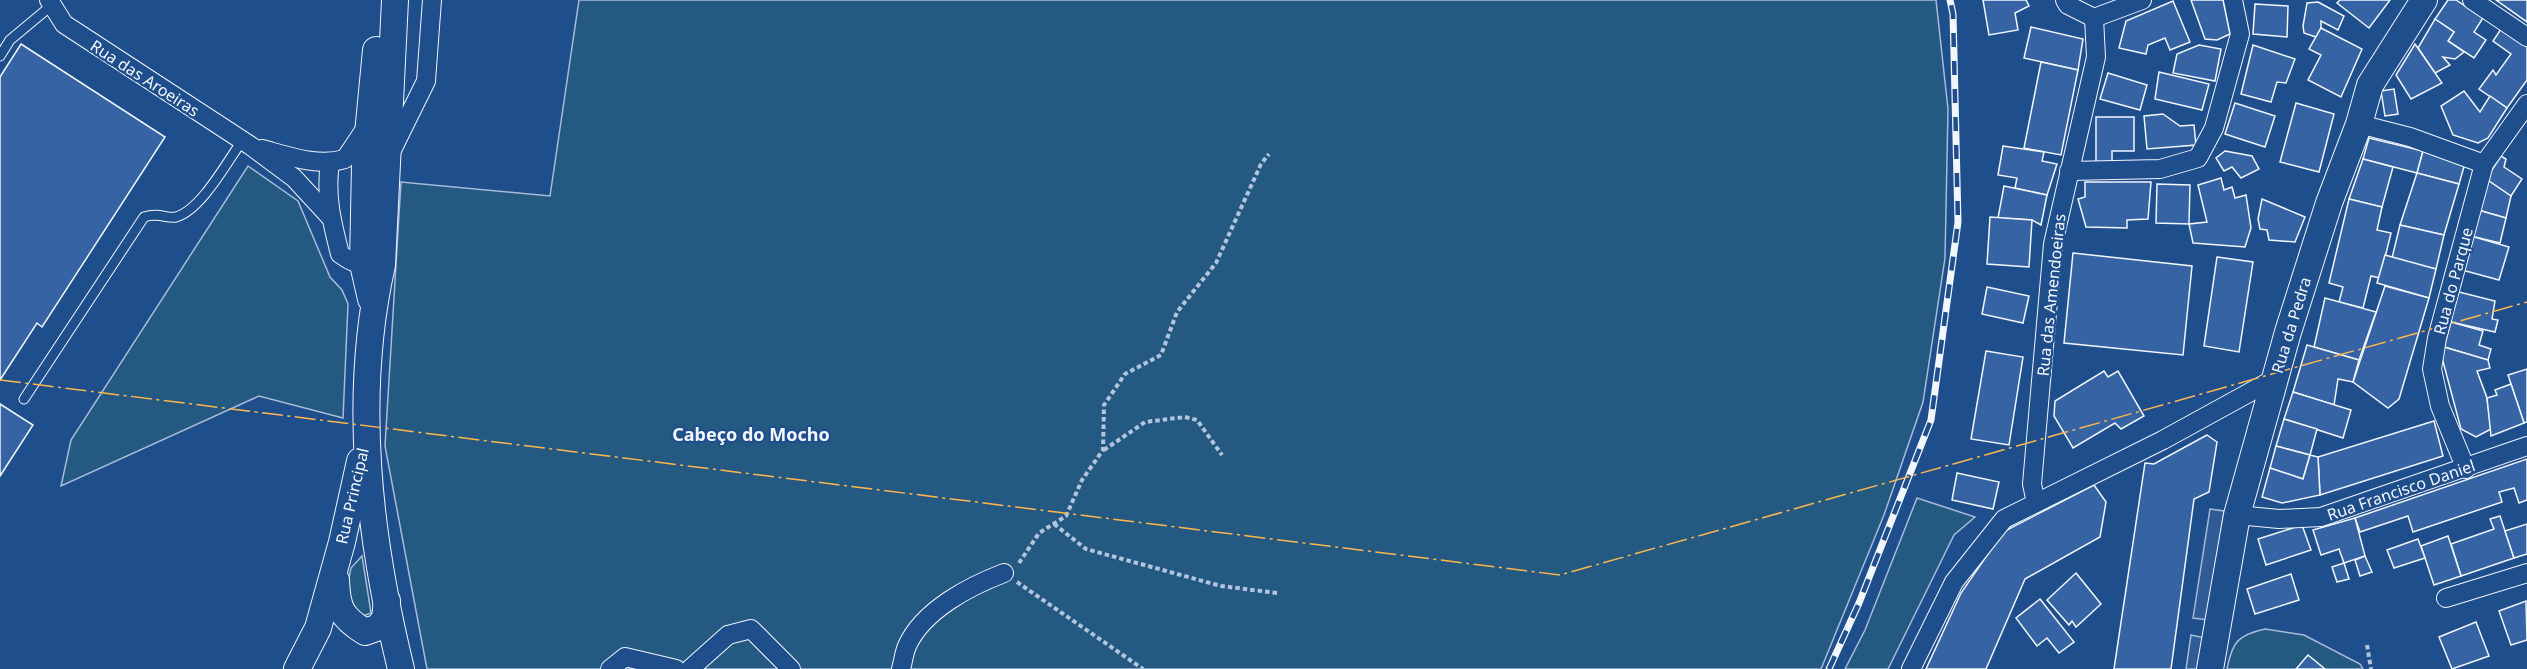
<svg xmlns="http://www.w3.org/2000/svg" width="2527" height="669" font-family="'Noto Sans',sans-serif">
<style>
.green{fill:#245a82;stroke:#a8bbd7;stroke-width:1.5}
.parking{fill:#305b95;stroke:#a8bbd7;stroke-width:1.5}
.building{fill:#3563a3;stroke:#f2f6ff;stroke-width:1.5}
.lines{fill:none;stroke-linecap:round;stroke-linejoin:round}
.lane-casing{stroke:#f2f6ff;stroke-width:11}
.street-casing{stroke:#f2f6ff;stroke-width:20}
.secondary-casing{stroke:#f2f6ff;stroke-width:28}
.path{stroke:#b3c4dc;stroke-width:4;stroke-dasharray:4.5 3;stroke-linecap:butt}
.lane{stroke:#1f4e8c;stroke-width:9}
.street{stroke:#1f4e8c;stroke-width:18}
.secondary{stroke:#1f4e8c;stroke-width:26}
.rail-casing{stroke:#f2f6ff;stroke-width:7}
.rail{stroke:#1f4e8c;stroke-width:4.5;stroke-dasharray:14;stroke-linecap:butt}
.power{stroke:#ffb74d;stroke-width:1.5;stroke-dasharray:21 4.5 3 4.5;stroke-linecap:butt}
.labels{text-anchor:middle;stroke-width:4.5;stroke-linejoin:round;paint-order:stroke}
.street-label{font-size:16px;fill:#f2f6ff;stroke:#1f4e8c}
.neighbourhood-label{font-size:18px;font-weight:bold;fill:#f2f6ff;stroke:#1f4e8c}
</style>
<rect width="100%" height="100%" fill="#1f4e8c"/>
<!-- green -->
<g class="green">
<path d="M579 0H1936L1948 109 1945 258 1923 402 1884 515 1821 669H427L385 446 401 182 550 196Z"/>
<path d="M248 166 298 201 330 277 342 290 348 304 343 418 259 396 61 486 71 440Z"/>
<path d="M1917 498 1975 517 1954 535 1888 669H1845L1865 630Z"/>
<path d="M362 556 371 613 360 617 346 592 351 568Z"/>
<path d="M2265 629 2304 635 2360 664 2363 669H2227C2232 642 2238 635 2265 629Z"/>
</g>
<!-- parking -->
<g class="parking">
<path d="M2210 509 2224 511 2208 620 2193 618Z"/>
<path d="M2191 635 2205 638 2200 669H2186Z"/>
</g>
<!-- building -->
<g class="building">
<path d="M1983 0H2026L2029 6 2015 13 2018 30 1989 35Z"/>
<path d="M2191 0H2223L2230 34 2217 40 2205 39Z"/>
<path d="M2340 0H2390L2369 28 2337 3Z"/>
<path d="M2448 0H2456L2483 18 2474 32 2486 40 2474 58 2448 41 2454 32 2435 19Z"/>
<path d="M2496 0H2527V22Z"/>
<path d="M2173 1 2190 42 2170 50 2165 38 2148 45 2146 54 2119 48 2126 21Z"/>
<path d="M2318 2 2344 16 2338 30 2321 21V28L2316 37 2304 33 2303 26 2307 3Z"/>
<path d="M2255 4 2288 6 2287 37 2253 34Z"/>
<path d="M2435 19 2454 32 2448 41 2464 52 2455 59 2443 57 2450 65 2435 73 2418 48Z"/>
<path d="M2031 27 2083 39 2078 70 2024 58Z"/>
<path d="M2321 28 2362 49 2341 97 2308 80 2321 55 2309 49Z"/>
<path d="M2501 29 2527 47V80L2507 108 2479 89 2493 70 2496 75 2511 54 2493 41Z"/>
<path d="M21 44 165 137 42 327 37 323 0 380V77Z"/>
<path d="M2415 44 2442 83 2411 99 2396 75Z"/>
<path d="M2199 45 2221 49 2215 81 2173 73 2177 54Z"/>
<path d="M2253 45 2295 59 2286 83 2277 82 2271 102 2241 94Z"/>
<path d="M2041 62 2078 70 2061 155 2024 148Z"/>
<path d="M2159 72 2209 84 2202 110 2155 99Z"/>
<path d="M2108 73 2147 85 2140 110 2100 99Z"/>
<path d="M2394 89 2398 114 2385 116 2381 91Z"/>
<path d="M2464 91 2480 112 2490 96 2507 108 2488 138 2478 143 2453 135 2441 106Z"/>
<path d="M2235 103 2275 116 2265 147 2225 134Z"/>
<path d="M2296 103 2334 114 2319 172 2280 162Z"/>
<path d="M2163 114 2180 126 2194 125 2196 145 2147 149 2144 116Z"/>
<path d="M2096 117H2134V151H2112V163H2096Z"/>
<path d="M2369 138 2423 151 2417 173 2363 159Z"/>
<path d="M2003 146 2044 152 2042 161 2057 164 2047 195 2015 188 2017 178 1998 175Z"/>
<path d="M2225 151 2252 156 2259 169 2241 178 2232 167 2224 171 2216 158Z"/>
<path d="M2423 151 2465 163 2459 184 2417 173Z"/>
<path d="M2501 156 2506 159 2504 167 2522 179 2511 196 2486 179Z"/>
<path d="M2363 159 2393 167 2382 207 2349 199Z"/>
<path d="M2417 173 2459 184 2444 235 2400 225Z"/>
<path d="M2221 178 2224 190 2232 187 2235 198 2246 195 2251 228 2245 247 2193 243 2189 224 2207 222 2198 185Z"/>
<path d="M2486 179 2511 196 2506 218 2478 210Z"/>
<path d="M2085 182H2151L2148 219 2127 220V228L2086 227 2078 199 2085 197Z"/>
<path d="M2157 184 2190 185 2189 224 2156 223Z"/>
<path d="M2004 186 2047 195 2041 225 2032 220 1998 218Z"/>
<path d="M2262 199 2305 217 2295 242 2269 240 2267 230 2260 229 2258 219Z"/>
<path d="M2349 199 2382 207 2377 230 2391 233 2380 278 2371 276 2363 308 2339 302 2343 287 2329 283Z"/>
<path d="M2478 210 2506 218 2500 243 2471 236Z"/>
<path d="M1990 217 2032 220 2029 267 1987 264Z"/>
<path d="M2400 225 2444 235 2436 269 2392 258Z"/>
<path d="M2471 236 2509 247 2499 280 2462 270Z"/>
<path d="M2073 253 2192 266 2183 355 2064 343Z"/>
<path d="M2385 255 2436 269 2429 298 2377 283Z"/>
<path d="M2217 257 2253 262 2239 352 2204 346Z"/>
<path d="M2385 286 2429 298 2399 399 2388 408 2353 382Z"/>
<path d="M1987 287 2029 296 2023 323 1982 314Z"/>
<path d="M2455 291 2495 301 2492 319 2498 320 2495 332 2451 322Z"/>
<path d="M2325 298 2376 312 2359 360 2314 347Z"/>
<path d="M2451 322 2483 331 2479 345 2491 349 2488 360 2444 347Z"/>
<path d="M2307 345 2359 360 2353 382 2338 379 2334 405 2293 392Z"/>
<path d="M2444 347 2488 360 2490 368 2477 371 2487 398 2491 429 2476 437 2461 429 2441 354Z"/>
<path d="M1986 351 2023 357 2009 445 1971 439Z"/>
<path d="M2527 369V422L2524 423 2508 375Z"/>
<path d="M2104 371 2108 377 2118 371 2144 416 2121 429 2115 423 2073 448 2054 416 2055 401Z"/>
<path d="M2511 384 2524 423 2491 436 2487 398 2497 395 2495 390Z"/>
<path d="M2293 392 2351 410 2343 438 2284 419Z"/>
<path d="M0 404 33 425 0 476Z"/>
<path d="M2284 419 2317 429 2310 455 2276 446Z"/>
<path d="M2434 421 2443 456 2320 495 2318 457Z"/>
<path d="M2207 435 2217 442 2209 492 2194 499 2171 669H2114L2145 463 2154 464Z"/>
<path d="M2276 446 2310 455 2303 479 2270 468Z"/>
<path d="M2310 455 2318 457 2320 495 2282 503 2262 497 2270 468 2303 479Z"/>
<path d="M2527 459V500L2519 503 2514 488 2499 492 2502 502 2413 532 2408 516 2360 532 2355 518Z"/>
<path d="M1957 473 1999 482 1993 509 1952 500Z"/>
<path d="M2094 485 2106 502 2100 537 2025 579 1986 669H1926L1961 593 2003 532Z"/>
<path d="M2500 516 2514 558 2461 576 2451 544 2494 529 2490 519Z"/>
<path d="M2355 518 2365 556 2344 563 2339 549 2321 555 2313 530Z"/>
<path d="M2527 524V554L2514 558 2505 531Z"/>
<path d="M2302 525 2311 550 2266 565 2258 539Z"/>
<path d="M2448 536 2461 576 2434 585 2421 546Z"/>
<path d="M2418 539 2425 558 2394 568 2387 550Z"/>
<path d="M2365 556 2372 572 2360 576 2355 560Z"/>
<path d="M2344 563 2349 579 2337 582 2332 567Z"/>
<path d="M2076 573 2101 604 2076 627 2072 621 2069 625 2047 600Z"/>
<path d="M2291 574 2299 600 2255 614 2247 589Z"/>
<path d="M2040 599 2074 642 2059 653 2047 638 2037 646 2016 618Z"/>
<path d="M2526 601 2527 640 2511 645 2499 611Z"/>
<path d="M2476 622 2489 656 2452 669 2439 637Z"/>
<path d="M2308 655 2325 669H2296Z"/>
</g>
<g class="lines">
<defs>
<g id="lane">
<path d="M0 56 10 40 52 5"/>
<path d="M24 399 144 217C160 212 166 219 176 217 201 210 227 162 242 141"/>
</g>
<g id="street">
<path d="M49 0 64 24 251 146 294 178 330 217"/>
<path d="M2065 0 2068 5 2094 18 2142 0"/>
<path d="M2472 0 2527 37"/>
<path d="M2359 124 2410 137 2484 164"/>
<path d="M262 149C288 156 318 167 345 159L367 126"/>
<path d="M391 152 426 81 432 0"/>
<path d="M330 163C325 195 332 223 340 254 351 262 358 266 371 260"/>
<path d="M2069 171 2160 169 2198 158 2214 128 2240 34 2233 0"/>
<path d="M2466 469 2440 406 2432 369 2437 338 2484 164 2527 104"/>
<path d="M2036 503 2032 484 2053 244 2096 57 2094 18"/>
<path d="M2237 515 2279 519 2321 517 2527 446"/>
<path d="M2446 598 2527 573"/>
<path d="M610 669 625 657 676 669"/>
<path d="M690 669 728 635 751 629 791 669"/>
<path d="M901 669C903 662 904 653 907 646 923 610 970 586 1004 573"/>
<path d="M1911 669 1954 582 2004 519 2163 440 2274 379"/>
</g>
<g id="secondary">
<path d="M395 0 382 265C352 398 369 538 401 669"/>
<path d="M371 299 363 264 365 165 376 50"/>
<path d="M336 580C337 608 341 617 365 632L379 627 385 618 387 601"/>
<path d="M297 669 318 628 342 542 360 461"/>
<path d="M2210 669 2237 515 2288 332 2329 203 2359 124 2370 85 2424 0"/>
</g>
</defs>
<!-- lane casing -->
<use href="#lane" class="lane-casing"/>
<!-- street casing -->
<use href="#street" class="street-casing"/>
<!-- secondary casing -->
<use href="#secondary" class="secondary-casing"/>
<!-- path -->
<g class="path">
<path d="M1104 450 1145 422 1185 417 1197 420 1222 455"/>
<path d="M1054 524 1086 549 1221 586 1277 593"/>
<path d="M1019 563 1039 533 1066 516 1082 480 1103 450 1104 405 1125 374 1161 355 1177 312 1216 263 1261 164 1269 154"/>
<path d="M1017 582 1143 669"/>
<path d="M2367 645 2371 669"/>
</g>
<!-- lane -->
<use href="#lane" class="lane"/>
<!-- street -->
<use href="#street" class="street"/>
<!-- secondary -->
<use href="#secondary" class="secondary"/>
<defs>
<path id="rail" d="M1829 669 1859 603 1931 420 1958 222 1953 14 1950 0"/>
</defs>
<!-- rail casing -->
<use href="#rail" class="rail-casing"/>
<!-- rail -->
<use href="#rail" class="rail"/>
<!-- power -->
<path class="power" d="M0 380 1560 575 2527 302"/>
</g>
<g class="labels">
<!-- street labels -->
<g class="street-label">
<text transform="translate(145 78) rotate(33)" y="6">Rua das Aroeiras</text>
<text transform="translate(2453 281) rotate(-75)" y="6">Rua do Parque</text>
<text transform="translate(2051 295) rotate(-84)" y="6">Rua das Amendoeiras</text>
<text transform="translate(2291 325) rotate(-73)" y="6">Rua da Pedra</text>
<text transform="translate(2401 490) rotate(-19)" y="6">Rua Francisco Daniel</text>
<text transform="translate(352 496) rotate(-77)" y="6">Rua Principal</text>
</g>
<!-- neighbourhood labels -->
<g class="neighbourhood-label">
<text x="751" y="441">Cabeço do Mocho</text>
</g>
</g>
</svg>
